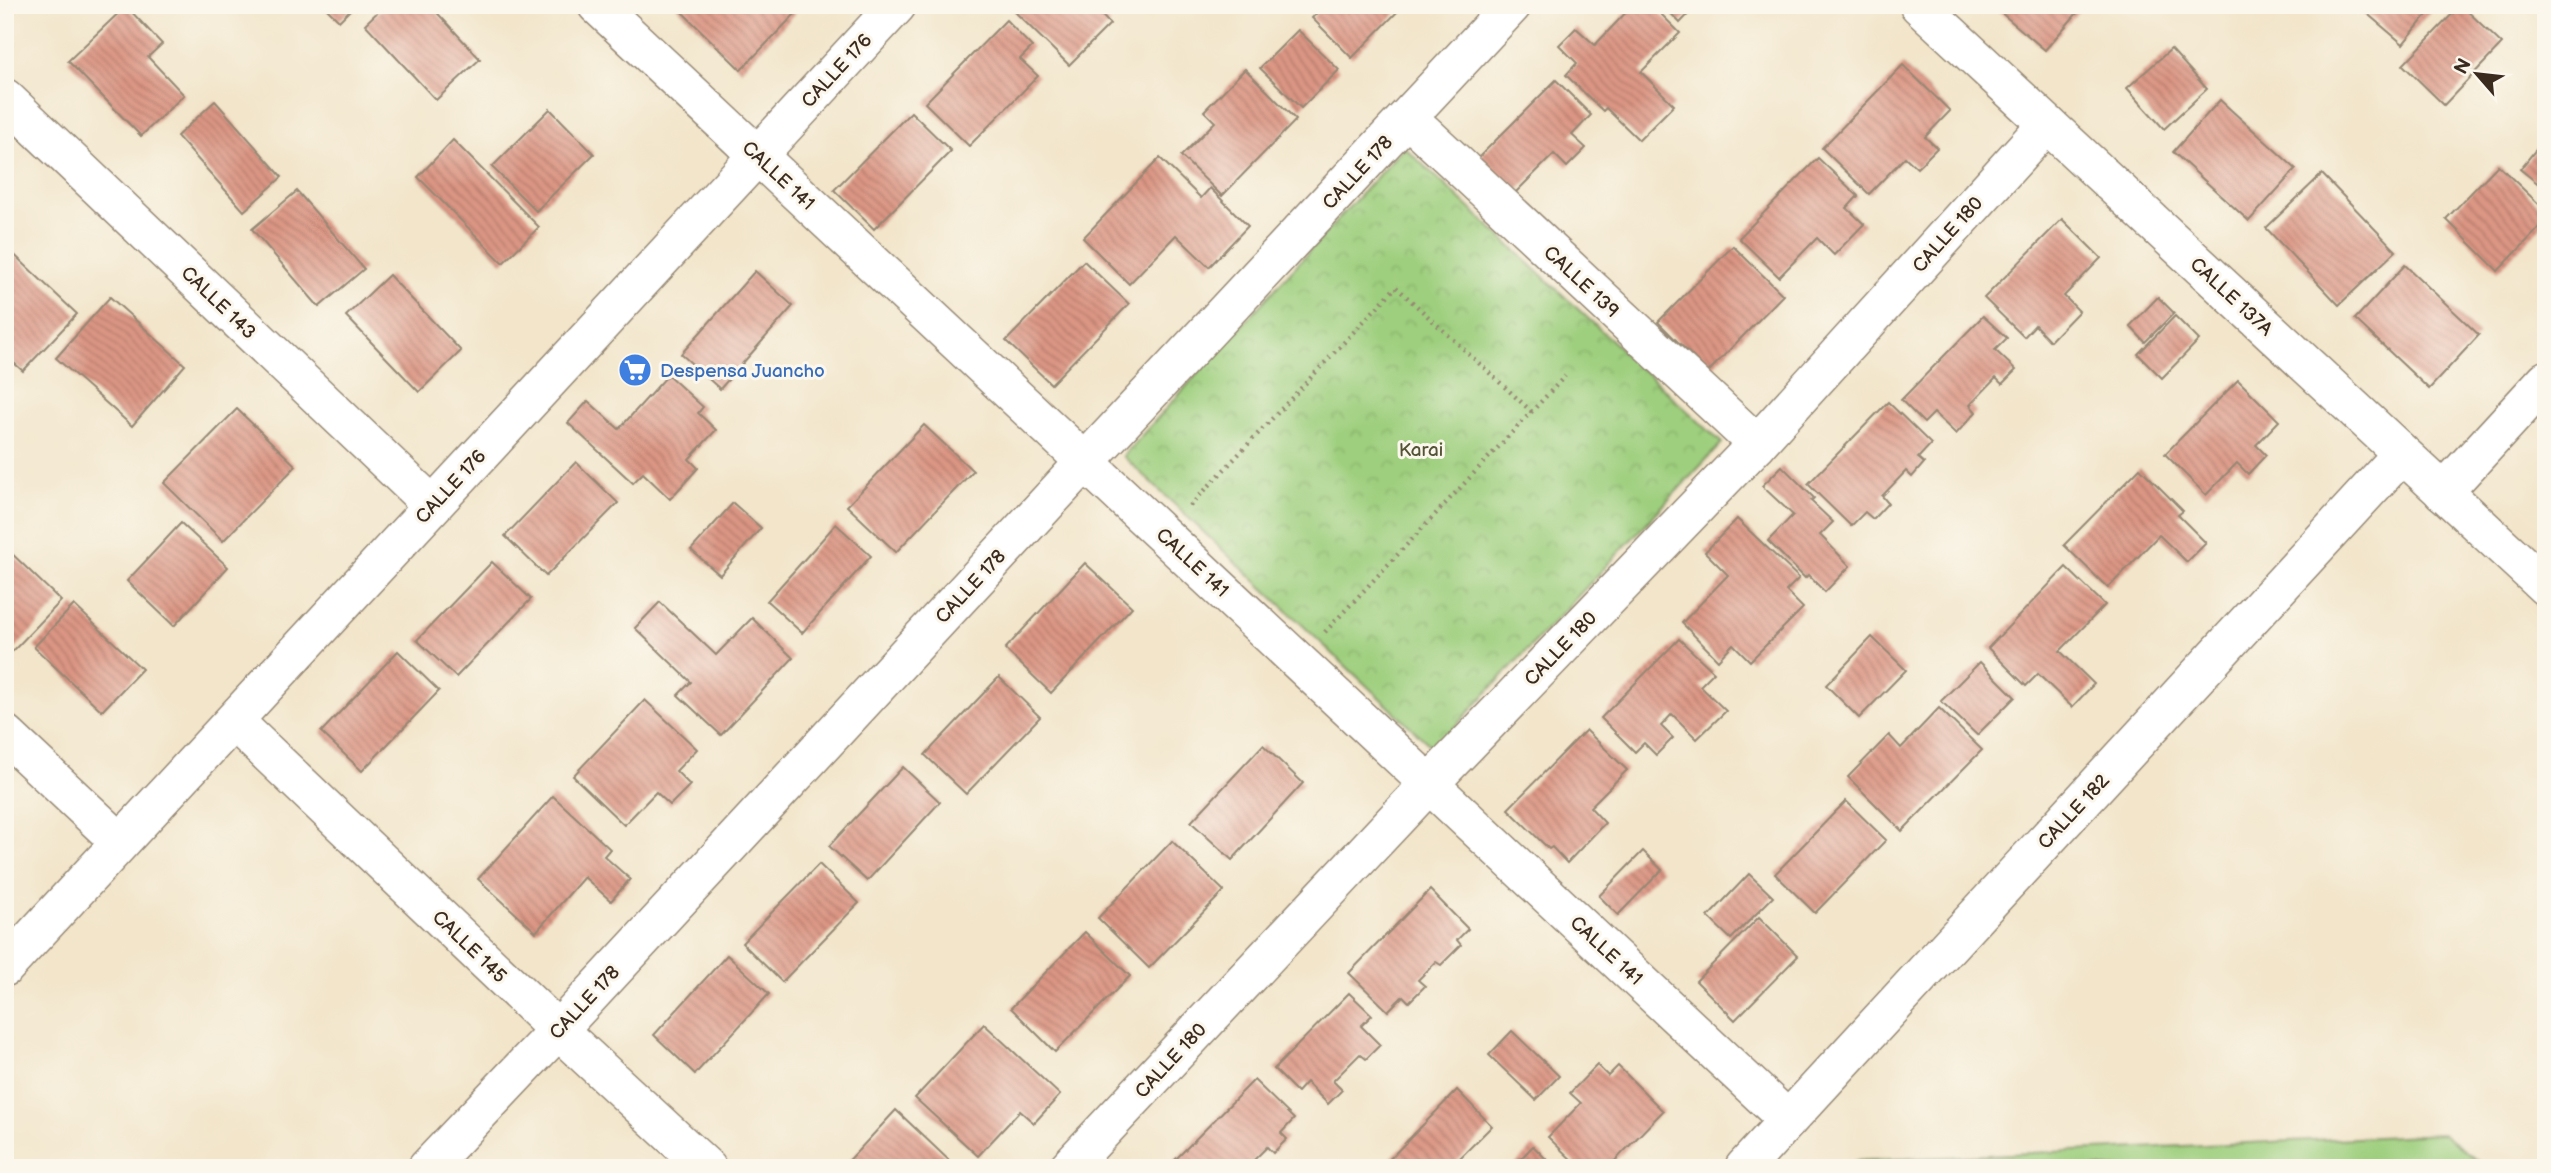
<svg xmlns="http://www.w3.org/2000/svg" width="2551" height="1173" font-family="'Balsamiq Sans',sans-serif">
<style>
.grass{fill:#9ecf7e;stroke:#6c7c4e;stroke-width:2}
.park{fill:url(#park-crowns);stroke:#6c7c4e;stroke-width:2}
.building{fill:url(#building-back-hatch)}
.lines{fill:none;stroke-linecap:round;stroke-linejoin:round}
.street-casing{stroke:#968874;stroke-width:41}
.path{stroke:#968874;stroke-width:4.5;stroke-dasharray:2 5;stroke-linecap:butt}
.street{stroke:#fff;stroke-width:38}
.labels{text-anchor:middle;stroke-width:6;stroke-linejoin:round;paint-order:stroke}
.street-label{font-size:19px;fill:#3b2a1e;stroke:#fbf7ec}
.shop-label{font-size:19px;fill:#366cbe;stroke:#fbf7ec;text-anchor:start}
.park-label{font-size:19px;fill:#545336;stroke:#fbf7ec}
</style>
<defs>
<pattern id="park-crowns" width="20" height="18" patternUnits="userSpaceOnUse" patternTransform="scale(1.75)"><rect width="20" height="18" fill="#9ecf7e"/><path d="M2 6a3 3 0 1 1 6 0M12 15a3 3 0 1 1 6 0" fill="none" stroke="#89b26c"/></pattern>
<pattern id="building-back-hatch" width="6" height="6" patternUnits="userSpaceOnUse" patternTransform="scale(1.75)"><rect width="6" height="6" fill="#dc9684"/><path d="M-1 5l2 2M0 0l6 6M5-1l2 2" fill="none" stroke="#b47b6b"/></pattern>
</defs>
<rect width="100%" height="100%" fill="#fbf7ec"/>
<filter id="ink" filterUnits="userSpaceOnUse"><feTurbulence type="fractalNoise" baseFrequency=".0143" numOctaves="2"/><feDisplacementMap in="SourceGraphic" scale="14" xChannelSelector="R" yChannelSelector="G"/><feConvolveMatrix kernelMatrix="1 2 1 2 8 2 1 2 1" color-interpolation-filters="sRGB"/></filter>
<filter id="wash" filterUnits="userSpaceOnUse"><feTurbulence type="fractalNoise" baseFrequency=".00686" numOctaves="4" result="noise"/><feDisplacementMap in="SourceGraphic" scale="28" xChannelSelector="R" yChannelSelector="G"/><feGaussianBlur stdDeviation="1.57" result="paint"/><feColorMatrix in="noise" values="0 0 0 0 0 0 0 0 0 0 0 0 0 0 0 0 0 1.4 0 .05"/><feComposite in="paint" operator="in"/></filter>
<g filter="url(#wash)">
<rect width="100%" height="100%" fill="#f2e5ca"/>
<!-- grass -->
<path class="grass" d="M2443 1134 2487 1168H1849L1855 1161Z"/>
<!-- park -->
<path class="park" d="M1404 147 1722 443 1434 749 1123 456Z"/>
<g id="blocks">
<!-- building -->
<g class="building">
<path d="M323 5H355L339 21Z"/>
<path d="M385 5H430L480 59 436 100 365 24Z"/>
<path d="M675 5H787L796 13 741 70Z"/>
<path d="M1008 5H1092L1110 24 1069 65Z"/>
<path d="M1324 5H1404L1352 58 1312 18Z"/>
<path d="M1633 5H1652L1680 33 1641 72 1674 105 1639 140 1606 108 1603 111 1566 75 1577 63 1559 45 1576 28 1595 45Z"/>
<path d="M1663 5H1697L1680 23Z"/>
<path d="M1992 5H2084L2045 50Z"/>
<path d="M2357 5H2435L2403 44Z"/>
<path d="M2461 5 2502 44 2444 105 2403 65Z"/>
<path d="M126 6 162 44 148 57 184 95 141 136 68 61Z"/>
<path d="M1006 20 1032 47 1020 59 1038 76 969 146 925 103Z"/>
<path d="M1298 30 1339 70 1301 108 1260 68Z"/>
<path d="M2171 49 2207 89 2164 129 2127 88Z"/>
<path d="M1903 65 1950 111 1925 137 1937 148 1917 168 1905 157 1869 194 1822 148Z"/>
<path d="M1245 69 1296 120 1222 196 1181 156 1215 122 1204 111Z"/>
<path d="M1556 80 1591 115 1572 135 1586 148 1567 167 1554 154 1512 196 1476 160Z"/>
<path d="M2220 100 2296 169 2249 221 2173 152Z"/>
<path d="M215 101 282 177 244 211 177 136Z"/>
<path d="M550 109 594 154 536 211 492 167Z"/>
<path d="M911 112 951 151 874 229 834 190Z"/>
<path d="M2546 137V190L2520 169Z"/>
<path d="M453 140 539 227 503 263 418 177Z"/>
<path d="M1160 158 1201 198 1210 188 1248 226 1209 267 1176 235 1129 284 1083 238Z"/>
<path d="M1818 158 1858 196 1847 208 1864 224 1834 255 1817 238 1779 277 1739 238Z"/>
<path d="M2498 165 2546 211V221L2498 271 2446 219Z"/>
<path d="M2322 174 2396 251 2339 305 2266 228Z"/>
<path d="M297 191 364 269 319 307 252 229Z"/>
<path d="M2062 219 2101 258 2064 296 2079 311 2050 341 2035 325 2024 337 1984 298Z"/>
<path d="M5 246 77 314 23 371 5 355Z"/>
<path d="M1733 246 1783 295 1708 372 1658 322Z"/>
<path d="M1084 261 1129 304 1051 384 1006 341Z"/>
<path d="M2405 265 2479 335 2429 389 2355 319Z"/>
<path d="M755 271 793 306 720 389 681 354Z"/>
<path d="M389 275 461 351 419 392 346 316Z"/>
<path d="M110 297 185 365 132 426 56 358Z"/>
<path d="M2158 297 2174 313 2145 342 2130 326Z"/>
<path d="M1983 316 2007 338 1995 350 2016 370 2002 384 1996 378 1970 405 1976 412 1956 434 1934 413 1924 423 1901 400Z"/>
<path d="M2175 316 2199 340 2162 378 2138 354Z"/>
<path d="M668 375 703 407 698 413 716 430 689 459 698 468 670 499 643 473 633 483 568 423 588 401 619 429Z"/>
<path d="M2238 380 2279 421 2256 445 2266 455 2248 474 2237 463 2206 495 2165 454Z"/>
<path d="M1888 402 1931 444 1918 458 1924 463 1912 477 1906 471 1882 496 1888 503 1873 519 1865 512 1851 526 1808 484Z"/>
<path d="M237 409 296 466 223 541 164 483Z"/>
<path d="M924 425 973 471 896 552 847 506Z"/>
<path d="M576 462 618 503 546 576 505 536Z"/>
<path d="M1782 466 1814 498 1811 501 1833 522 1820 535 1850 566 1825 592 1808 575 1805 578 1768 541 1793 515 1762 486Z"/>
<path d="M2140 468 2183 511 2178 515 2206 543 2187 562 2159 535 2108 588 2064 545Z"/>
<path d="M733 503 761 528 720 575 691 550Z"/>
<path d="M1737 519 1799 578 1786 591 1803 608 1750 661 1733 644 1718 660 1682 623 1728 575 1705 552Z"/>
<path d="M181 523 228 567 174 626 127 581Z"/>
<path d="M836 524 871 556 802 633 767 601Z"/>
<path d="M5 547 61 601 13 651 5 643Z"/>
<path d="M492 562 531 599 456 677 417 640Z"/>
<path d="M1085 563 1132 607 1051 693 1005 649Z"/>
<path d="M2066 567 2105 605 2060 651 2094 684 2072 707 2038 674 2026 686 1988 648Z"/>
<path d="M660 602 716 655 752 618 793 658 721 735 678 695 691 682 635 628Z"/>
<path d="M74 605 142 669 102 711 34 647Z"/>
<path d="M1872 637 1906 670 1859 718 1826 685Z"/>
<path d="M1679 639 1714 672 1700 686 1726 711 1697 739 1672 714 1661 726 1673 738 1656 755 1644 743 1635 752 1601 718Z"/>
<path d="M398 651 439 691 362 771 321 732Z"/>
<path d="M1980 662 2015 697 1977 735 1941 701Z"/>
<path d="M999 677 1040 717 966 794 925 755Z"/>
<path d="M645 700 697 749 676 771 690 785 670 805 656 792 624 825 573 776Z"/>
<path d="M1939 708 1982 750 1902 831 1848 777 1889 735 1901 748Z"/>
<path d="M1586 730 1627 770 1590 807 1605 823 1567 863 1552 847 1549 849 1508 809Z"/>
<path d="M1263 745 1303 783 1232 860 1191 822Z"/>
<path d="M903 767 940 802 867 881 829 846Z"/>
<path d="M553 796 610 849 604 856 630 879 611 901 584 877 536 932 478 879Z"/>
<path d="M1846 801 1886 840 1815 913 1775 874Z"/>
<path d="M1172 841 1224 891 1149 968 1098 918Z"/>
<path d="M1643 851 1662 870 1618 915 1599 896Z"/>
<path d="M819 864 859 903 782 982 742 943Z"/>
<path d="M1749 874 1773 897 1731 939 1708 917Z"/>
<path d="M1430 890 1468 929 1457 940 1461 945 1441 965 1436 962 1418 980 1425 986 1409 1002 1403 996 1388 1011 1349 973Z"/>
<path d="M1759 917 1798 956 1735 1020 1696 981Z"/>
<path d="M1085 932 1130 976 1055 1052 1011 1008Z"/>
<path d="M727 955 769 994 695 1074 654 1035Z"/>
<path d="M1349 993 1372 1015 1361 1026 1380 1045 1366 1059 1360 1054 1333 1081 1342 1090 1328 1104 1306 1082 1297 1092 1274 1069Z"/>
<path d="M984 1024 1060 1095 1034 1123 1020 1111 978 1156 915 1098Z"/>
<path d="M1512 1031 1559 1076 1536 1100 1489 1055Z"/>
<path d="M1597 1065 1608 1076 1618 1066 1663 1111 1608 1168H1580L1548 1137 1581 1103 1570 1093Z"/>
<path d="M1254 1080 1294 1119 1281 1133 1287 1139 1273 1153 1267 1147 1246 1168H1177L1172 1163Z"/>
<path d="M1457 1090 1492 1126 1450 1168H1381Z"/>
<path d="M896 1110 957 1168H842Z"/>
<path d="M1533 1146 1555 1168H1512Z"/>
</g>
</g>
</g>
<g filter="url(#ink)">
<use href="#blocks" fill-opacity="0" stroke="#968874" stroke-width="2"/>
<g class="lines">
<defs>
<g id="street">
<path d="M597 5 1788 1120"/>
<path d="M1919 5 2546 587"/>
<path d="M5 98 432 505"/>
<path d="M1408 118 1757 444"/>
<path d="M2443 492 2546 380"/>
<path d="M234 721 558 1030 707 1168"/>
<path d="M5 734 120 842"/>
<path d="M5 967 897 5"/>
<path d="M427 1168 558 1030 1085 462 1512 5"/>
<path d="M1068 1168 1429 784 1757 444 2047 124"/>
<path d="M1744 1168 2402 454"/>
</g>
</defs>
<!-- street casing -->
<use href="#street" class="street-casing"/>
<!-- path -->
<g class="path">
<path d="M1190 506 1396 287 1532 412"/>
<path d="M1325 632 1565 376"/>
</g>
<!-- street -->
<use href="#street" class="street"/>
</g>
</g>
<!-- icons -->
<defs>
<symbol id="supermarket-disc" viewBox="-11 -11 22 22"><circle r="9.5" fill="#3f7fe0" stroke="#fbf7ec"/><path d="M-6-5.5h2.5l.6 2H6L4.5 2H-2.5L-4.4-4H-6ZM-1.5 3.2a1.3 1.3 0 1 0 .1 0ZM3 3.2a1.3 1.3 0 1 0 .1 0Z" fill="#fff"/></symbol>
</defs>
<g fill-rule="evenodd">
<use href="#supermarket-disc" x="616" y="351" width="38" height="38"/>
</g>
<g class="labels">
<!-- street labels -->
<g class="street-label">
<text transform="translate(836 70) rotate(-47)" y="7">CALLE 176</text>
<text transform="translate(1357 172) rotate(-47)" y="7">CALLE 178</text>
<text transform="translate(779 175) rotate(43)" y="7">CALLE 141</text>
<text transform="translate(1947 234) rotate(-48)" y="7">CALLE 180</text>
<text transform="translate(1582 281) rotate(43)" y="7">CALLE 139</text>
<text transform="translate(2232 296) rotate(43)" y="7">CALLE 137A</text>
<text transform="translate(219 302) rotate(44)" y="7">CALLE 143</text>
<text transform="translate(450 486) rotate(-47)" y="7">CALLE 176</text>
<text transform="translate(1193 562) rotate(43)" y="7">CALLE 141</text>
<text transform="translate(970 586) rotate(-47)" y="7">CALLE 178</text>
<text transform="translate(1560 648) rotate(-46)" y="7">CALLE 180</text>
<text transform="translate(2073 811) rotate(-47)" y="7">CALLE 182</text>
<text transform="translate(470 946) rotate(44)" y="7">CALLE 145</text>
<text transform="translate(1607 950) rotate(43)" y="7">CALLE 141</text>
<text transform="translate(584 1002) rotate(-47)" y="7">CALLE 178</text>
<text transform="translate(1170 1060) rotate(-47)" y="7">CALLE 180</text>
</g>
<!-- shop labels -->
<g class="shop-label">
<text x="660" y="377">Despensa Juancho</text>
</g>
<!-- park labels -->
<g class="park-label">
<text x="1421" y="456">Karai</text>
</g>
</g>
<!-- margin -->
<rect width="2551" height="1173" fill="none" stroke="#fbf7ec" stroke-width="28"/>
<!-- north arrow -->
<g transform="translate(2477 74) rotate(298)" stroke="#fbf7ec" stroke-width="5" paint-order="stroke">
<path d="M0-5L12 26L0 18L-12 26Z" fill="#3b2a1e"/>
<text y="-10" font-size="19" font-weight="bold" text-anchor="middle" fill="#3b2a1e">N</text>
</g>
</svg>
